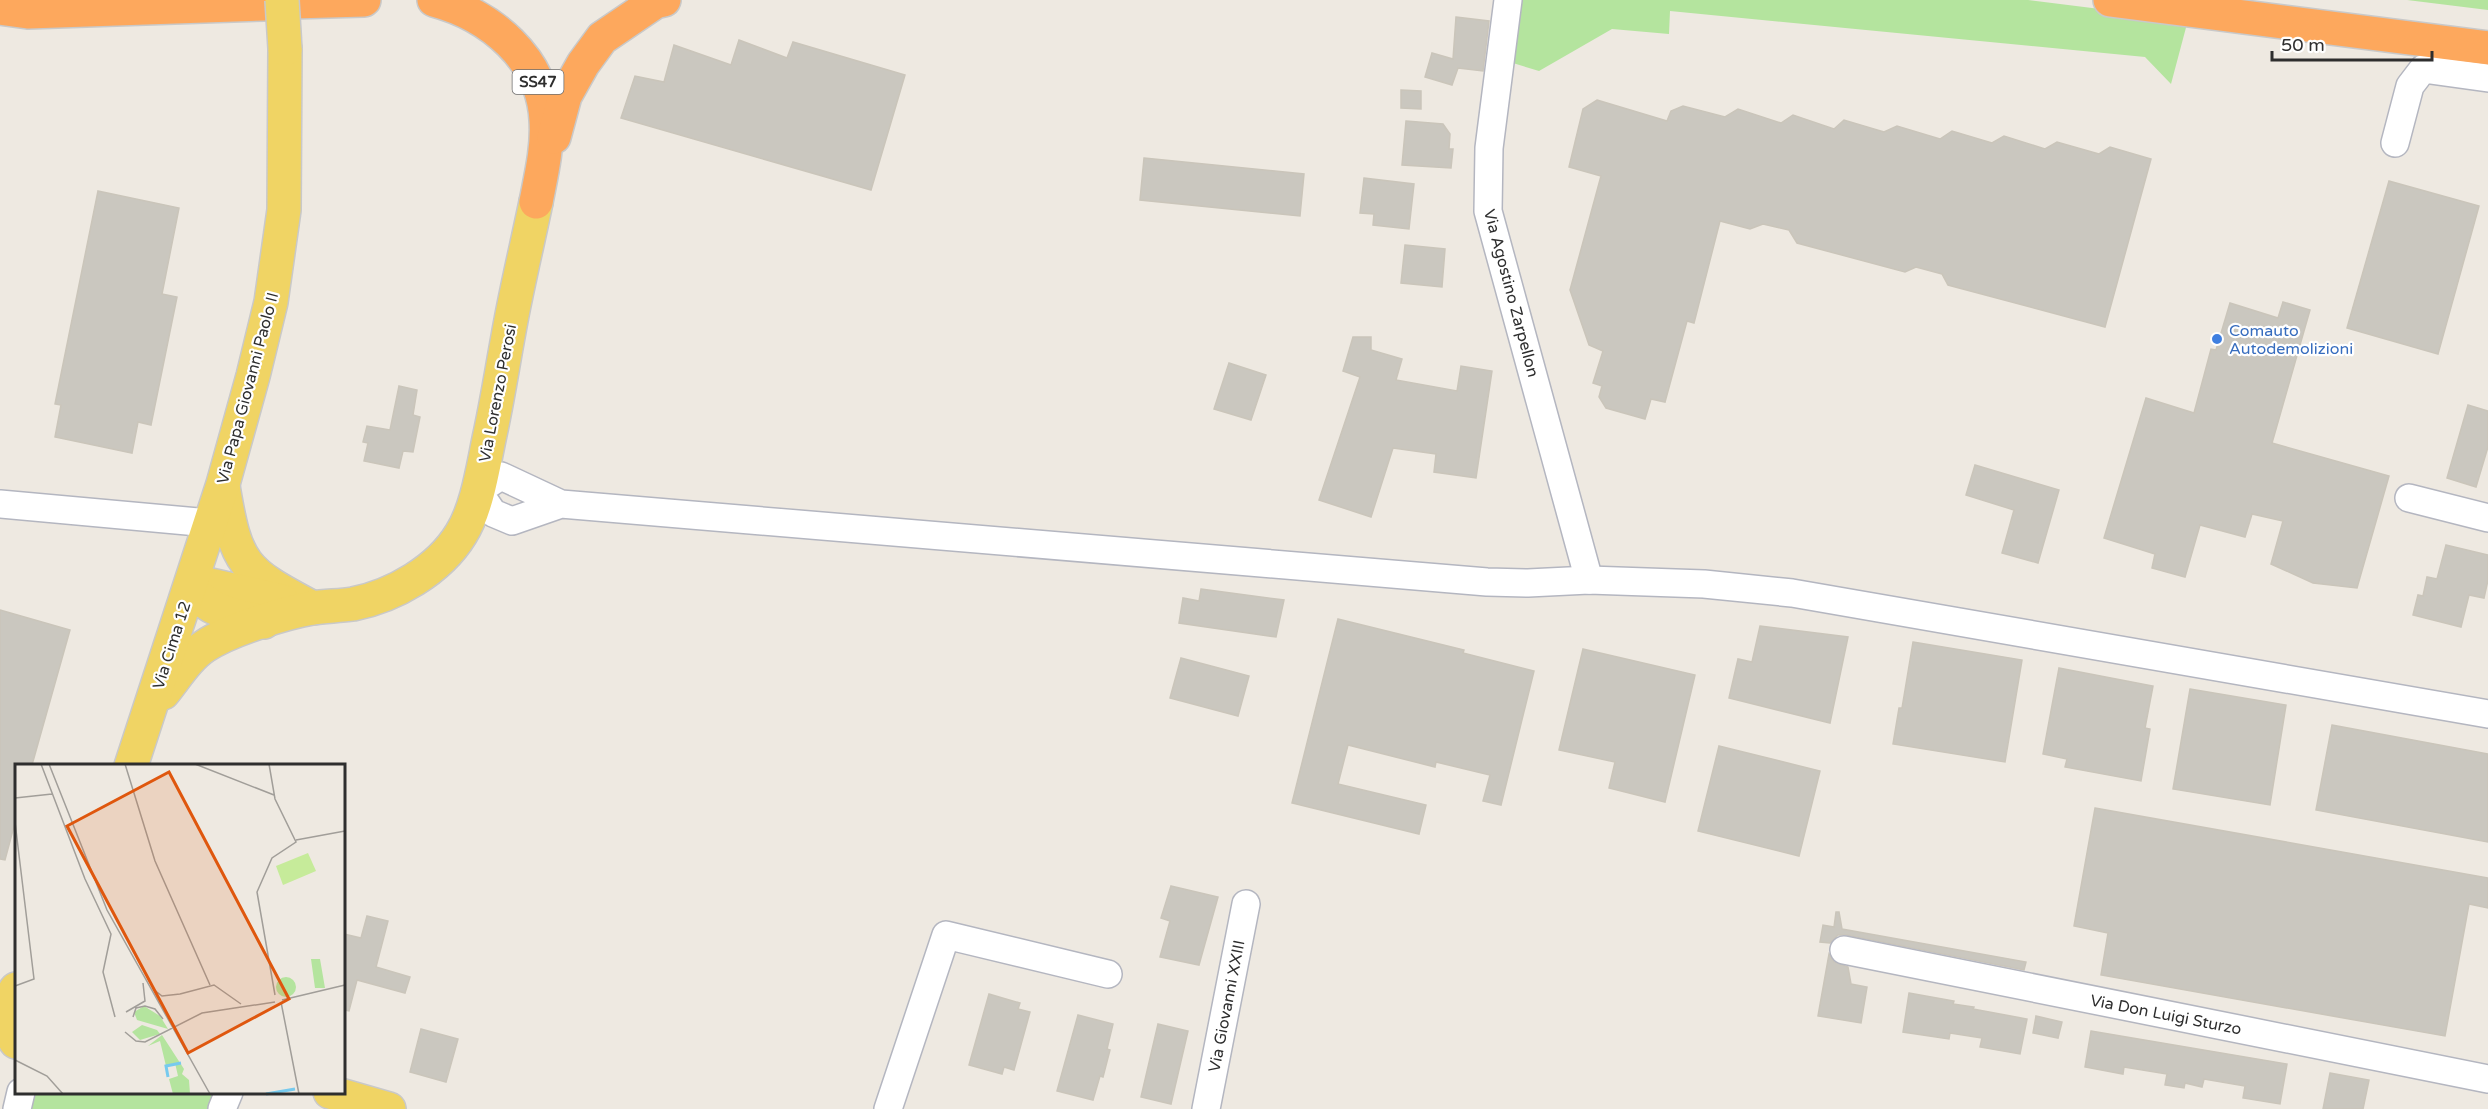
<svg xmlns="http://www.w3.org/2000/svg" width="2488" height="1109" font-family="'Varela Round',sans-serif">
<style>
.green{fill:#b4e49e}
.building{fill:#cac7bf;stroke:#cac5ba;stroke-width:1.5}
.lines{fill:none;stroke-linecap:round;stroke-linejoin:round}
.minor-casing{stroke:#b4b6c0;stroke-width:30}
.major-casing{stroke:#c9c9c9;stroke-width:36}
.highway-casing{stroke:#c9c9c9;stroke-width:36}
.minor{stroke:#fff;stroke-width:27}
.major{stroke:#f0d464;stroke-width:33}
.highway{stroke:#fda85d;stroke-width:33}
.major-bridge-casing{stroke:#c9c9c9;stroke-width:36;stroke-linecap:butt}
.major-bridge{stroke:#f0d464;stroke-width:33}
.shop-dot{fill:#3f7fe0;stroke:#fff;stroke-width:2}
.labels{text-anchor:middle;stroke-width:4.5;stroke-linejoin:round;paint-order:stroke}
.shield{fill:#fff;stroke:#6d6d6d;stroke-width:1.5}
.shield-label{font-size:15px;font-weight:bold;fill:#2e2e2e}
.street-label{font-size:16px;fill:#2e2e2e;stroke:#fff}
.shop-label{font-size:16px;fill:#366cbe;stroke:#fff;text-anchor:start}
.inset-river{fill:none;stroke:#76caee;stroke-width:3}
.inset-road{fill:none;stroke:#a19e99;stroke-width:1.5}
.view{fill:#df570e;fill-opacity:0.15;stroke:#df570e;stroke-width:3}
.inset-edge{fill:none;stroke:#2e2e2e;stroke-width:3}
</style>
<rect width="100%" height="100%" fill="#eee9e1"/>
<!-- green -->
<g class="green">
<path d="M1511 0H2028L2188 20 2171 84 2145 57 1670 11 1669 34 1612 29 1539 71 1503 60Z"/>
<path d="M2407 0H2488V10Z"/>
<path d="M36 1093H216L213 1109H31Z"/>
</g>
<!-- building -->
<g class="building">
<path d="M1456 17 1489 21 1483 71 1458 68 1452 85 1425 77 1432 53 1453 59Z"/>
<path d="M739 40 787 58 793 42 905 75 871 190 621 118 635 76 664 82 674 45 731 65Z"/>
<path d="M1401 90 1421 91V109L1401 108Z"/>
<path d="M1597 100 1667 121 1671 111 1683 106 1725 117 1738 109 1781 123 1793 115 1834 129 1844 120 1884 132 1897 126 1940 139 1952 131 1992 143 2004 136 2045 149 2057 142 2099 154 2110 147 2151 159 2105 327 1948 285 1942 274 1916 267 1905 272 1797 243 1789 230 1763 224 1750 229 1720 221 1694 323 1687 321 1665 402 1651 399 1645 419 1606 408 1599 397 1602 386 1593 383 1603 351 1589 345 1570 290 1601 176 1569 167 1583 109Z"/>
<path d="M1406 121 1443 124 1450 134 1449 149H1453L1451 168 1402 165Z"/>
<path d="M1144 158 1304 174 1300 216 1140 200Z"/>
<path d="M1364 178 1414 184 1409 229 1373 225 1374 214 1360 213Z"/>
<path d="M2389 181 2479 206 2438 354 2347 328Z"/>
<path d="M98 191 179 208 162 294 177 297 151 425 138 422 132 453 55 437 61 405 55 404Z"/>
<path d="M1405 245 1445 249 1442 287 1401 283Z"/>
<path d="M2283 302 2310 310 2272 443 2389 476 2357 588 2313 583 2271 564 2283 521 2252 514 2245 537 2200 525 2185 577 2152 568 2155 554 2104 538 2146 398 2194 413 2211 349 2216 350 2230 303 2278 318Z"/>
<path d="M1353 337H1371V350L1402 359 1396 380 1457 391 1461 366 1492 371 1476 478 1434 472 1436 454 1393 448 1371 517 1319 500 1360 377 1343 371Z"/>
<path d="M1229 363 1266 375 1251 420 1214 409Z"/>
<path d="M399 386 417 390 413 415 420 417 413 452 403 451 399 468 364 461 368 443 363 442 367 426 390 430Z"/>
<path d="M2468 405 2488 411V447L2476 487 2447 478Z"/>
<path d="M1975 465 2059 490 2038 563 2002 553 2014 510 1966 495Z"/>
<path d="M2446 545 2488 555V580L2484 598 2469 595 2461 627 2413 615 2418 595 2423 596 2427 577 2437 579Z"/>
<path d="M1201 589 1284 600 1276 637 1179 623 1183 598 1199 601Z"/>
<path d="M0 610 70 630 32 765H16V819L5 860 0 859Z"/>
<path d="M1338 619 1464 650 1463 653 1534 671 1501 805 1483 801 1490 775 1436 762 1435 767 1348 745 1338 784 1426 805 1419 834 1292 803Z"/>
<path d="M1760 626 1848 637 1830 723 1729 698 1738 659 1752 662Z"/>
<path d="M1913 642 2022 660 2005 762 1893 744 1899 708H1902Z"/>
<path d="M1583 649 1695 675 1665 802 1609 788 1615 762 1559 750Z"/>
<path d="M1181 658 1249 676 1238 716 1170 698Z"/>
<path d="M2059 668 2153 686 2145 728 2150 729 2141 781 2065 767 2067 759 2043 754Z"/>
<path d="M2190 689 2286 705 2270 805 2173 789Z"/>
<path d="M2332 725 2488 754V842L2316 810Z"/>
<path d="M1719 746 1820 771 1799 856 1698 831Z"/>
<path d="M2095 808 2488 878V908L2469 904 2445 1036 2101 975 2108 933 2074 926Z"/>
<path d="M1171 886 1218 897 1199 965 1160 957 1170 921 1161 918Z"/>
<path d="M1836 912H1839L1842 929 2026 962 2024 970 1847 935H1838L1830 943 1820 942 1823 925 1834 927Z"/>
<path d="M367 916 388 921 376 967 410 977 405 993 357 980 349 1011 344 1010V934L361 938Z"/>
<path d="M1829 954 1834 962 1848 967 1851 984 1867 987 1861 1023 1818 1016Z"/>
<path d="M1909 993 1954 1001 1953 1004 1974 1007 1973 1009 2027 1019 2020 1054 1980 1047 1982 1038 1950 1033 1949 1039 1903 1032Z"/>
<path d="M989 994 1020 1003 1018 1009 1030 1012 1014 1070 1004 1067 1002 1074 969 1065Z"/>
<path d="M1078 1015 1113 1024 1107 1049 1110 1050 1103 1077 1100 1076 1093 1100 1057 1091Z"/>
<path d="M2036 1016 2062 1022 2058 1038 2033 1033Z"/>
<path d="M1158 1024 1188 1031 1171 1104 1141 1097Z"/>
<path d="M421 1029 458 1039 446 1082 410 1072Z"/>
<path d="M2091 1031 2287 1064 2280 1104 2243 1098 2245 1086 2204 1079 2202 1087 2185 1083 2184 1088 2165 1085 2167 1074 2124 1067 2123 1074 2085 1067Z"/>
<path d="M2330 1073 2369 1080 2363 1109H2323Z"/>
</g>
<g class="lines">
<defs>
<g id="minor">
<path d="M1508 0 1489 148 1488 211 1589 580"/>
<path d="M2395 143 2410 86 2423 69 2488 78"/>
<path d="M2409 498 2488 518"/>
<path d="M0 504 209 523"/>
<path d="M561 504 512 521 493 513 478 491 501 476 561 504 1487 582 1528 583 1589 580 1704 584 1792 593 2488 714"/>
<path d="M1844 950 2488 1079"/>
<path d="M17 1109 21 1092"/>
<path d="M222 1109 229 1092"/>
<path d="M888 1109 946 935 1108 974"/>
<path d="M1206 1109 1246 904"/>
</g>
<g id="major">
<path d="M223 486C236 565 243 571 313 608"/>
<path d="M190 588 211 585 282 601"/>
<path d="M190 588C209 612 235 616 264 622"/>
<path d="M163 693C176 677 188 657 205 646 229 630 284 613 312 608 326 606 339 606 353 604 394 596 439 570 461 534 477 509 483 468 489 439 499 394 505 349 514 305 521 270 529 236 536 202"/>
<path d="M131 766 223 484 253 376 271 302 284 210 285 49"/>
<path d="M16 989C5 1005 5 1026 16 1042"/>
<path d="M330 1092 389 1109"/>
</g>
<g id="highway">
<path d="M434 0C490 15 543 58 546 120 548 147 541 176 536 202"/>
<path d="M2110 0 2488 48"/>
<path d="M292 2 364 0"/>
<path d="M0 8 28 12 264 4"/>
<path d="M554 137 565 96 583 64 602 38 655 2 664 0"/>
</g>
</defs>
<!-- minor casing -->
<use href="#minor" class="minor-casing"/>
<!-- major casing -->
<use href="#major" class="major-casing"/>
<!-- highway casing -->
<use href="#highway" class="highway-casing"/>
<!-- minor -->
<use href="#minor" class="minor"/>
<!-- major -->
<use href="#major" class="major"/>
<!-- highway -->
<use href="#highway" class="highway"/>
<defs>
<path id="major-bridge" d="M282 0 285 49"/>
</defs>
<!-- major-bridge casing -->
<use href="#major-bridge" class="major-bridge-casing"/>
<!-- major-bridge -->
<use href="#major-bridge" class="major-bridge"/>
</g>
<!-- markers -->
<circle class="shop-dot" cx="2217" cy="339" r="6"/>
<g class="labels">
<!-- shield labels -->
<rect class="shield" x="512.5" y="70" width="51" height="24" rx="4.5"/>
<g class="shield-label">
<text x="538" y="87">SS47</text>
</g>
<!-- street labels -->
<g class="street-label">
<text transform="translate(1512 293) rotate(75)" y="6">Via Agostino Zarpellon</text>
<text transform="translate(247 388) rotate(-75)" y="6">Via Papa Giovanni Paolo II</text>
<text transform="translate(497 393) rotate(-79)" y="6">Via Lorenzo Perosi</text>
<text transform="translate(171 645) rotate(-72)" y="6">Via Cima 12</text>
<text transform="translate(1226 1006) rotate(-79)" y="6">Via Giovanni XXIII</text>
<text transform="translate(2166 1014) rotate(11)" y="6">Via Don Luigi Sturzo</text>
</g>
<!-- shop labels -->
<g class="shop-label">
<text x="2229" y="336">Comauto<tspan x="2229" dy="18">Autodemolizioni</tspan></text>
</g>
</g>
<!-- overview -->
<g transform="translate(15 764)">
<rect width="330" height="330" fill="#eee9e1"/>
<path d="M296 195H305L310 224H300ZM261 223a10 10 0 1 1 20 0a10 10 0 1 1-20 0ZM129 242 145 252 153 265 122 256 119 248ZM127 261 142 266 145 270 125 276 117 268ZM147 271 169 305 167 310 174 316 175 330H158L154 315 163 312 160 299 151 302 145 277 133 282Z" fill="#b4e49e"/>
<path d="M293 89 301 107 268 121 261 102Z" fill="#c6eb9a"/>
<path class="inset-river" d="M153 313 151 302 166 299M251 330 280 325"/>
<path class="inset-road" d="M26 0 70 115 96 170 88 208 100 253M34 0 92 146 195 330M110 0 140 97 195 221M180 0 259 31M254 0 260 35 281 78 257 94 242 128 260 231M0 34 37 30M0 58 19 215 0 222M281 76 330 67M138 225 147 232 165 230M165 230 199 221 226 240M267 236 330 221M266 238 284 330M111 248 130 237 128 219M118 253 121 244 130 242 140 245 148 255M110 268 121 277 130 278 187 249 260 238M0 296 32 312 48 330"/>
<path class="view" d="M154 8 274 235 173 289 52 62Z"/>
<rect width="330" height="330" class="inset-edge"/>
</g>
<!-- scale -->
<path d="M2272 51v9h160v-9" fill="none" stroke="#2e2e2e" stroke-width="3"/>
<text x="2281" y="51" font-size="18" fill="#2e2e2e" stroke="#ffffff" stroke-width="4.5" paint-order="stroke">50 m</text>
</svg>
